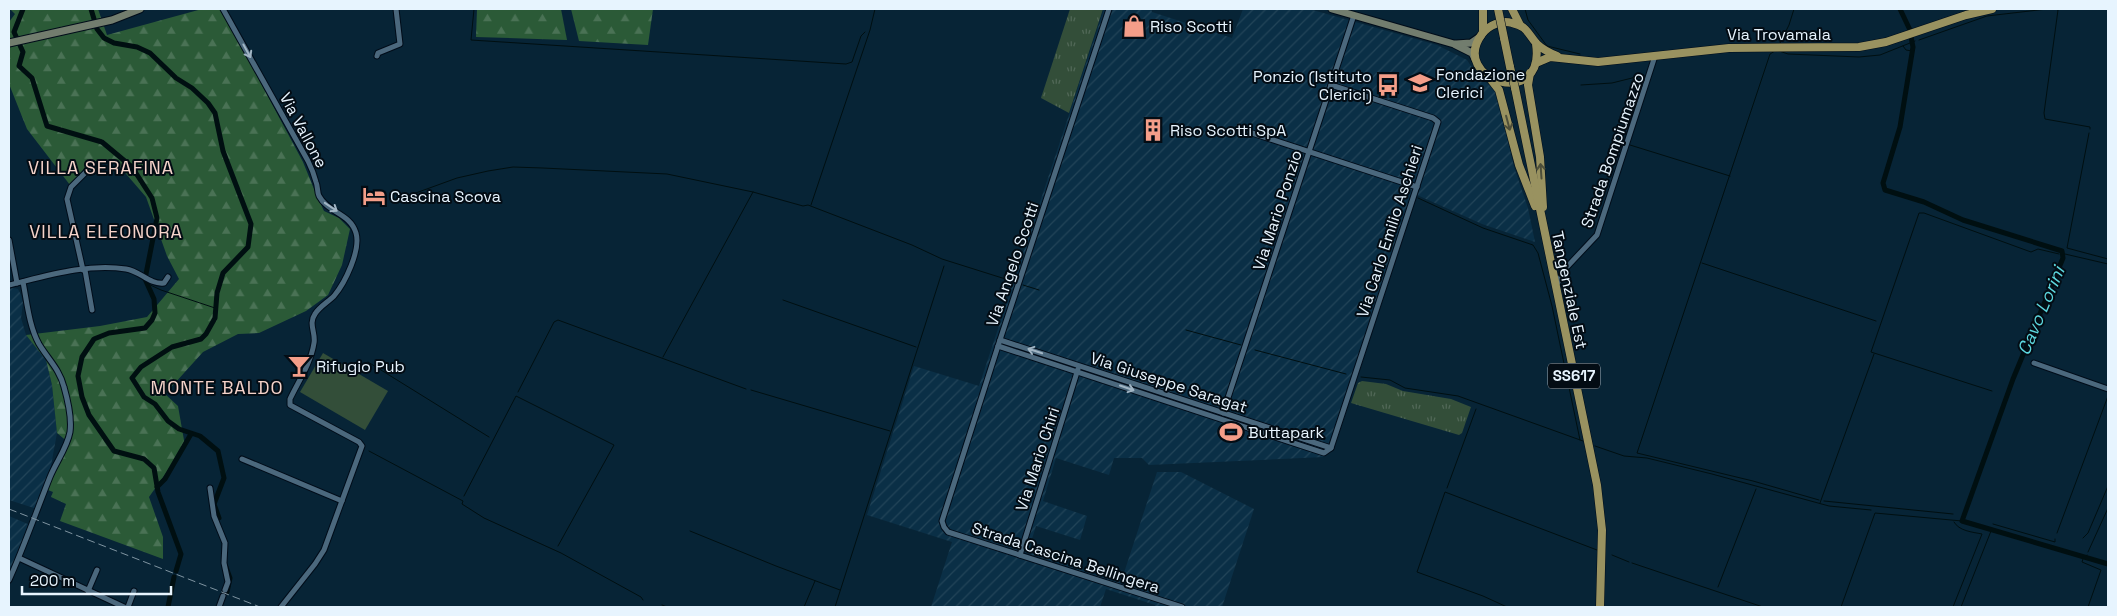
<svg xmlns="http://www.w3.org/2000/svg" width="2117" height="616" font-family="'Space Grotesk',sans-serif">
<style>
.industrial{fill:url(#industrial-furrows)}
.grass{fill:url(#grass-tufts)}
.forest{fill:url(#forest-firs)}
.park{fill:#334e39}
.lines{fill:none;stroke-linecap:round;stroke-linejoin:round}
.stream{stroke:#000f11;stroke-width:1}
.canal{stroke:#000f11;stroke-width:5}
.street-casing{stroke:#000c19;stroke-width:7}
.secondary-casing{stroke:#000c19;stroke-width:9}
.primary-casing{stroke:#000c19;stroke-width:9}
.street{stroke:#4b687d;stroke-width:5}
.secondary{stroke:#727d6e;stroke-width:7}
.primary{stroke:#999260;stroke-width:8}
.rail{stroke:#7f94a1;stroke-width:1;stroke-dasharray:8 4;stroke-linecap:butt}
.primary-bridge-casing{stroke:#000c19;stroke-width:9;stroke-linecap:butt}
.primary-bridge{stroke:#999260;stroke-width:8}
.oneway{stroke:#a1b5c4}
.oneway2{stroke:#4e4f3a}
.labels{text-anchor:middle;stroke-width:4;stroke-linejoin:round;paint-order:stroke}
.shield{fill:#030c14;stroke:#a3aeb8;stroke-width:1}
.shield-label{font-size:15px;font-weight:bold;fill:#e7f4fe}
.poi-label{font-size:16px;fill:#e7f4fe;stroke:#030c14;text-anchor:start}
.street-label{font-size:16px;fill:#e7f4fe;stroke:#030c14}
.neighbourhood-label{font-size:18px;letter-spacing:1px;fill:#f5d3ca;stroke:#030c14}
.water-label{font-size:18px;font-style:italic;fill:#5cd6dd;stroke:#030c14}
</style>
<defs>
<pattern id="industrial-furrows" width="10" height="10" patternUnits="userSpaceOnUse" patternTransform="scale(1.25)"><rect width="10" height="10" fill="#0a2f46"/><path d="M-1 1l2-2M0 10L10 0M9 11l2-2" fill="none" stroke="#224458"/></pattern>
<pattern id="grass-tufts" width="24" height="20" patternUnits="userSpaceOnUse" patternTransform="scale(1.25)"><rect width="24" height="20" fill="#334e39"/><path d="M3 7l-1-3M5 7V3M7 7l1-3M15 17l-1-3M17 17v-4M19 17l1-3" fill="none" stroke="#516857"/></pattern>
<pattern id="forest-firs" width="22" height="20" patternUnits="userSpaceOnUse" patternTransform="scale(1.25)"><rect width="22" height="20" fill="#2b5a37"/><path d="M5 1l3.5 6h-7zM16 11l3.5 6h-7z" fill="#4a7255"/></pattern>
</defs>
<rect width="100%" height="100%" fill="#072436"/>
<!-- industrial -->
<g class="industrial">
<path d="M1104 9H1151L1152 12 1232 38 1243 9H1309L1437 45 1467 60 1476 74 1496 91 1514 167 1528 208 1535 242 1482 224 1417 195 1334 449 1324 457 1149 465 1142 458H1114L1109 475 1056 458 1043 501 1087 516 1080 540 1036 526 1028 552 1121 582 1157 472H1181L1254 509 1222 607H1155V605L1106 589 1100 607H931L952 542 867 515 914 366 979 386Z"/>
<path d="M13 288 18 289 21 295 23 303 21 318 26 335 46 360 52 385 57 433 51 466 37 509 9 500V289Z"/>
<path d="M9 516 30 525 9 578Z"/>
</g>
<!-- grass -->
<g class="grass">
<path d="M1070 9H1103L1069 113 1041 98Z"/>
<path d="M1362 381 1386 384 1403 391 1451 399 1471 407 1462 433 1459 435 1351 403 1358 383Z"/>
</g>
<!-- forest -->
<g class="forest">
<path d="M10 9H98L107 35 202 9H221L303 162 316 194 324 211 339 218 350 229 342 265 328 295 306 311 259 333 238 334 203 352 165 394 178 406 185 446 149 497 163 537V559L60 521 66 504 51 497 53 492 48 490 56 468 69 443 57 433 52 385 46 360 26 335 100 326 147 317 179 279 167 256 146 197 114 160 90 162 70 185 27 129 9 84V22L15 14Z"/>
<path d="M477 9H561L567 40 476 37Z"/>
<path d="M571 9H653L648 45 579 41Z"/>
</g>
<!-- park -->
<path class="park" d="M323 353 388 391 365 430 300 392Z"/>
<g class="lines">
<!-- stream -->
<g class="stream">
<path d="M474 9 471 40 846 64 852 62 861 36 865 32"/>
<path d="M1525 9 1528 20 1547 46 1580 54"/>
<path d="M2056 9 2058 10 2044 113 2045 119 2090 127V129"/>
<path d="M1919 40 1987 16 2047 9"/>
<path d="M1780 43 1789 25 1794 9"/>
<path d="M1903 46 1906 50 1912 51"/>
<path d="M1775 51 1770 54 1637 453 1753 481 1819 500"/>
<path d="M1779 51 1788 54 1859 57 1880 55 1915 41"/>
<path d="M1581 85 1612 83 1644 75 1624 143"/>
<path d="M2089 133 2067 248 2108 259"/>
<path d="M1630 145 1730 176"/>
<path d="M413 194 457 178 488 171 513 167 543 168 667 174 753 192 803 206 808 205 912 245 942 259 1015 282"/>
<path d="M1418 198 1483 228 1533 245 1538 253 1552 306 1580 440"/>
<path d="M811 205 870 30 875 9"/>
<path d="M2065 254 2108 264"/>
<path d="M1702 263 1876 321"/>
<path d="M146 283 161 290 215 308"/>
<path d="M1023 285 1039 290"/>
<path d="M783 300 916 347"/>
<path d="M1186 330 1241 345"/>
<path d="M1255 350 1346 374"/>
<path d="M663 357 753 192"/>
<path d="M368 362 489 437"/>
<path d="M1361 377 1390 380 1405 388 1458 396 1583 441"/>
<path d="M751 390 890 431"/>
<path d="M1992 391 1871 352 1919 213H1924L2031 252 2038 249 2059 254"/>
<path d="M518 392 554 322 558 320 746 389"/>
<path d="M1595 446 1624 456 1647 458 1712 474 1829 506 1871 510"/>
<path d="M369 451 463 501 462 504 484 518 561 553 641 597 643 600"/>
<path d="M1447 488 1476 409"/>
<path d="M464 496 516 396 614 445 558 546"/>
<path d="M1824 501 1953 514"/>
<path d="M1820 503 1874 354"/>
<path d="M1993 524 2055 542V539"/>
<path d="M690 531 776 566 840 590"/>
<path d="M2057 533 2108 396"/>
<path d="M2083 538 2088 533 2108 486"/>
<path d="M2088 552 2108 508"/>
<path d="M1612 555 1629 562"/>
<path d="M2084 556 2082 562 2101 570 2088 607"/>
<path d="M2086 557 2087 555"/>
<path d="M1632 563 1763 607"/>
<path d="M1718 587 1756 489"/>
<path d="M662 605 667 607"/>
<path d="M804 607 815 581"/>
<path d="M835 607 944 266"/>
<path d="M1507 607 1483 596 1417 572 1445 492 1597 550"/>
<path d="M1841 607 1875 513 1962 521"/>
<path d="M1953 607 1982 534C1972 532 1959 531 1954 522"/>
<path d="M1961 607 1991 531"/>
</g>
<!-- canal -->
<g class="canal">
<path d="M23 9 14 32 23 52 19 66 32 78 47 126 102 142 132 167 152 198 157 218 145 279 154 299 155 313 152 320 145 328 109 333 94 339 82 357 78 376 82 397 89 415 114 451 144 459 154 468 158 492 181 554 176 571"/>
<path d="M91 9 97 29 104 38 114 43 137 47 150 53 176 78 192 88 208 103 215 113 223 151 251 224 248 247 223 273 217 293 215 318 206 334 201 339 172 347 141 367 132 378 144 397 155 404 168 421 179 429 200 436 218 451 224 478 214 504 219 518"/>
<path d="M1900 9 1910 30"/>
<path d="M1911 37 1913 47 1900 127 1883 183 1885 190 1924 202 1963 220 2062 251 2063 258 2013 379 1962 521 2108 564"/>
<path d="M157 487 165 479 191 434"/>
<path d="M226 567 230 578 227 592"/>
<path d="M168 607 174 577"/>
</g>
<defs>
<g id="street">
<path d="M223 9 308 161C311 167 314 174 316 182 318 186 317 192 319 196 328 213 350 213 356 233 361 250 345 283 334 296 328 302 319 307 315 314 308 324 316 333 314 343 311 363 298 382 290 399V405L359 442 362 446 324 550 315 564 281 607"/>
<path d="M1109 9 998 346 942 521 944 527 948 532 1182 607"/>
<path d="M377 56 378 53 400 44 396 9"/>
<path d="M1252 133 1417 187"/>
<path d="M9 240 17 283"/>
<path d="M83 270 67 199 71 187 90 168"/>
<path d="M85 270 92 310"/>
<path d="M9 285C46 276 87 263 126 269 140 271 150 285 164 283L168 277"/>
<path d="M1556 286 1565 269 1597 235 1655 56"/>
<path d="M1000 340 1331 448"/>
<path d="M998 346 1324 453 1331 448 1438 122 1433 118 1331 85"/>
<path d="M2034 363 2108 389"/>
<path d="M1223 413 1354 15"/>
<path d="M242 459 342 501"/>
<path d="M210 488 214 516 225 543 224 563 228 582 225 590"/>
<path d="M1020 555 1078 369"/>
<path d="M19 558 124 607"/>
<path d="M9 580C24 547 36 512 50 477 56 462 67 448 70 432 72 417 68 401 64 387 60 370 48 359 39 344 29 326 27 302 23 282"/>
<path d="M88 591 97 570"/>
<path d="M128 607 134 591"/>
<path d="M219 607 223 596"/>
</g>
<g id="secondary">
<path d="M1332 9 1454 44 1472 53 1475 59"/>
<path d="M9 43 112 20 140 9"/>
<path d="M1456 44 1471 43 1481 36"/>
</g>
<g id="primary">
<path d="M1483 9V32"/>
<path d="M1512 9 1520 25"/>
<path d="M1504 38 1510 67"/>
<path d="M1536 44C1546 111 1448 80 1482 34 1489 25 1501 20 1512 23 1528 26 1528 35 1537 44 1543 50 1550 53 1557 56"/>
<path d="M1536 63 1550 57 1598 62 1729 48 1859 47 1886 42 1966 15 1992 9"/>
<path d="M1530 73 1528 85 1540 157 1543 207"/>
<path d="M1492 81 1499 90 1519 165 1535 206"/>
<path d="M1515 88 1597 485 1602 530 1600 607"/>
</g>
</defs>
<!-- street casing -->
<use href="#street" class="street-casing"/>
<!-- secondary casing -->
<use href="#secondary" class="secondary-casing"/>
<!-- primary casing -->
<use href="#primary" class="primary-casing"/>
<!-- street -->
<use href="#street" class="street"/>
<!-- secondary -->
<use href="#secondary" class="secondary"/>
<!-- primary -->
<use href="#primary" class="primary"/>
<!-- rail -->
<path class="rail" d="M9 509 260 607"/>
<defs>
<g id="primary-bridge">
<path d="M1498 9 1504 38"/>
<path d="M1510 67 1515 88"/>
</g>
</defs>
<!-- primary-bridge casing -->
<use href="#primary-bridge" class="primary-bridge-casing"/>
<!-- primary-bridge -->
<use href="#primary-bridge" class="primary-bridge"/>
</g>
<!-- one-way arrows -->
<defs><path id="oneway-shaft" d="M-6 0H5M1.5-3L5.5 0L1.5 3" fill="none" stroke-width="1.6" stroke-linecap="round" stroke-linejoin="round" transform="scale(1.25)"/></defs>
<g class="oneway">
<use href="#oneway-shaft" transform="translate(247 51) rotate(61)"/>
<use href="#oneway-shaft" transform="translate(331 207) rotate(34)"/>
<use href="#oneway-shaft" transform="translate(1035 351) rotate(-162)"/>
<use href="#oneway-shaft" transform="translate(1127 388) rotate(19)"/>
</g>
<g class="oneway2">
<use href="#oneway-shaft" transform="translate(1508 123) rotate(75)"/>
<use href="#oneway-shaft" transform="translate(1541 171) rotate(-94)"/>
</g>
<!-- icons -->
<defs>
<symbol id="shop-bare" viewBox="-9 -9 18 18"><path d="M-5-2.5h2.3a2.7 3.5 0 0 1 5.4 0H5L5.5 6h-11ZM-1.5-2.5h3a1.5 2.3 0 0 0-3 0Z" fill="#f49e89" stroke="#030c14" stroke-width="2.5" paint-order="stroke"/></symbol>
<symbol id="school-bare" viewBox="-9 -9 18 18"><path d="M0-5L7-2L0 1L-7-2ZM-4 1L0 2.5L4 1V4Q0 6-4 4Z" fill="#f49e89" stroke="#030c14" stroke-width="2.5" paint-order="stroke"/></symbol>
<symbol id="bus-bare" viewBox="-9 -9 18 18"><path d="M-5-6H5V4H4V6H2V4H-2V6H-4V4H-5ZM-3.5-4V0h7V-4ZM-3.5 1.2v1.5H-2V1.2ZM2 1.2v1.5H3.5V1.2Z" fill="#f49e89" stroke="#030c14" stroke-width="2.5" paint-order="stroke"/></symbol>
<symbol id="building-bare" viewBox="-9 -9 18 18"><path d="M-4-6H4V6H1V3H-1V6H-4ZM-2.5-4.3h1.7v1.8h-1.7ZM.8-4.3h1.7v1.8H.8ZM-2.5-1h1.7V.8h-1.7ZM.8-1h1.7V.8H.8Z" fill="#f49e89" stroke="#030c14" stroke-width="2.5" paint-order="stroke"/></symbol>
<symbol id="hotel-bare" viewBox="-9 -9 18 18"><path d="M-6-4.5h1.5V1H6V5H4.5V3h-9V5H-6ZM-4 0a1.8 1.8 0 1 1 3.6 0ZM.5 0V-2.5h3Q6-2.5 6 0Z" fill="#f49e89" stroke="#030c14" stroke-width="2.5" paint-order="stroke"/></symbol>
<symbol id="bar-bare" viewBox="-9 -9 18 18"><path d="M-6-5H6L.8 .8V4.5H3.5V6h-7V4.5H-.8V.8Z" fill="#f49e89" stroke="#030c14" stroke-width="2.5" paint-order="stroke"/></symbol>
<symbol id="stadium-bare" viewBox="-9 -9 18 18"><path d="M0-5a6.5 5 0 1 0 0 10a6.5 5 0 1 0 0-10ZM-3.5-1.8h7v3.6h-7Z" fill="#f49e89" stroke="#030c14" stroke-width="2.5" paint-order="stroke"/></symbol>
</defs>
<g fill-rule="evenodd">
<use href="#shop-bare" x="1118" y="10" width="32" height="32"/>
<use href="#school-bare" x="1404" y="67" width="32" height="32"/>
<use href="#bus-bare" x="1372" y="69" width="32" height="32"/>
<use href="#building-bare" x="1137" y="114" width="32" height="32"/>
<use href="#hotel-bare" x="358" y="180" width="32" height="32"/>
<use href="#bar-bare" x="283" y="350" width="32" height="32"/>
<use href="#stadium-bare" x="1215" y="416" width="32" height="32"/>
</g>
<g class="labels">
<!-- shield labels -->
<rect class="shield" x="1548" y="363.5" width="52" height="25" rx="4"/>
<g class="shield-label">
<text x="1574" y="381">SS617</text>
</g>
<!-- poi labels -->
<g class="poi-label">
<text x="1150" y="32">Riso Scotti</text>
<text x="1436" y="80">Fondazione<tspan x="1436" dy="18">Clerici</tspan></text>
<text x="1372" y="82" text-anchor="end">Ponzio (Istituto<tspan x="1372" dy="18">Clerici)</tspan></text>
<text x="1170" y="136">Riso Scotti SpA</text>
<text x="390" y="202">Cascina Scova</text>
<text x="316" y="372">Rifugio Pub</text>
<text x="1248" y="438">Buttapark</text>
</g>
<!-- street labels -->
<g class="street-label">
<text x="1779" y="40">Via Trovamala</text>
<text transform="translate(304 130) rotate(62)" y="6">Via Vallone</text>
<text transform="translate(1612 150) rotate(-71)" y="6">Strada Bompiumazzo</text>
<text transform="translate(1277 210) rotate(-72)" y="6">Via Mario Ponzio</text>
<text transform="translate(1389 231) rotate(-72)" y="6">Via Carlo Emilio Aschieri</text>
<text transform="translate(1012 264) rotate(-71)" y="6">Via Angelo Scotti</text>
<text transform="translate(1570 290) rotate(78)" y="6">Tangenziale Est</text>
<text transform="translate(1169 382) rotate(18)" y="6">Via Giuseppe Saragat</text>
<text transform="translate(1037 459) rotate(-72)" y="6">Via Mario Chiri</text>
<text transform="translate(1066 557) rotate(18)" y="6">Strada Cascina Bellingera</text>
</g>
<!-- neighbourhood labels -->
<g class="neighbourhood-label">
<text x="101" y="174">VILLA SERAFINA</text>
<text x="106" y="238">VILLA ELEONORA</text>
<text x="217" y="394">MONTE BALDO</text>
</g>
<!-- water labels -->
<g class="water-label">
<text transform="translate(2041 311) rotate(-67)" y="6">Cavo Lorini</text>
</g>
</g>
<!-- border -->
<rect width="2117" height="616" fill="none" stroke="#e7f4fe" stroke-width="20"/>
<!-- scale -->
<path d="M22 586v8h149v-8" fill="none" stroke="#e7f4fe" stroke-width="2.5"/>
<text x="30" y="586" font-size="15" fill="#e7f4fe" stroke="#030c14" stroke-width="4" paint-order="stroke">200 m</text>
</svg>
